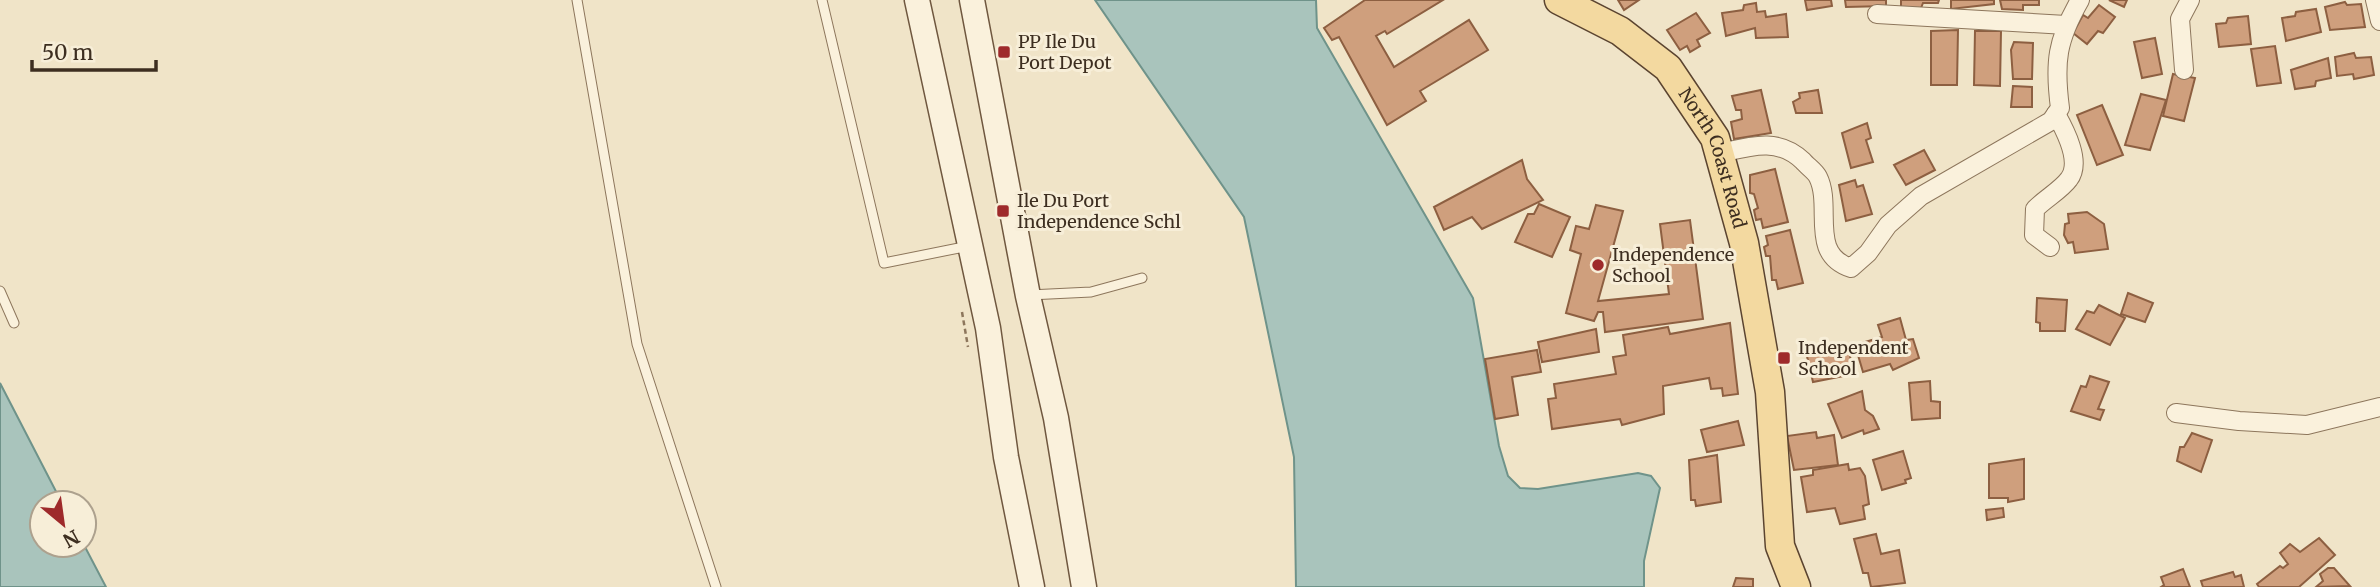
<svg xmlns="http://www.w3.org/2000/svg" width="2380" height="587" font-family="Merriweather,serif">
<style>
.water{fill:#a9c4bc;stroke:#6f938a;stroke-width:2}
.building{fill:#cf9f7d;stroke:#8d5f41;stroke-width:2}
.lines{fill:none;stroke-linecap:round;stroke-linejoin:round}
.lane-casing{stroke:#8d765c;stroke-width:11}
.street-casing{stroke:#8d765c;stroke-width:20}
.secondary-casing{stroke:#6f573f;stroke-width:27}
.primary-casing{stroke:#5b4430;stroke-width:31}
.path{stroke:#8d765c;stroke-width:2.5;stroke-dasharray:5 3.5;stroke-linecap:butt}
.lane{stroke:#faf1dc;stroke-width:9}
.street{stroke:#faf1dc;stroke-width:18}
.secondary{stroke:#faf1dc;stroke-width:24}
.primary{stroke:#f3d9a0;stroke-width:28}
.poi-dot{fill:#9e2a2b;stroke:#f7eed8;stroke-width:2.5}
.labels{text-anchor:middle;stroke-width:6;stroke-linejoin:round;paint-order:stroke}
.poi-label{font-size:18px;fill:#3d2e20;stroke:#f7eed8;text-anchor:start}
.street-label{font-size:18px;fill:#3d2e20;stroke:#f7eed8}
</style>
<rect width="100%" height="100%" fill="#f0e4c8"/>
<!-- water -->
<g class="water">
<path d="M1095 0H1316L1317 28 1473 298 1499 446 1508 476 1520 488 1538 489 1638 473 1651 476 1660 488 1644 561V587H1296L1294 457 1244 217Z"/>
<path d="M0 383 62 503H42V545H84L106 587H0Z"/>
</g>
<!-- building -->
<g class="building">
<path d="M1365 0H1443L1387 34 1385 31 1376 36 1394 67 1469 20 1488 50 1420 91 1426 101 1387 125 1339 37 1332 40 1324 28Z"/>
<path d="M1618 0H1639L1624 10Z"/>
<path d="M1805 0H1831L1832 6 1807 10Z"/>
<path d="M1845 0H1886V6L1846 7Z"/>
<path d="M1901 0H1939L1938 3H1923L1921 8H1901Z"/>
<path d="M1951 0H1994V4L1951 9Z"/>
<path d="M2000 0H2039V5H2023V10L2002 9Z"/>
<path d="M2109 0H2127L2124 7Z"/>
<path d="M2345 2 2347 5 2361 4 2365 27 2330 30 2325 7Z"/>
<path d="M1756 3 1757 12 1765 11 1766 17 1786 14 1788 37 1756 38 1755 28 1726 36 1722 13 1743 10 1744 5Z"/>
<path d="M2099 5 2115 17 2103 33 2098 31 2087 44 2073 33 2083 15 2088 18Z"/>
<path d="M2316 9 2321 32 2286 41 2282 18 2295 16 2296 12Z"/>
<path d="M1696 13 1710 33 1697 40 1700 46 1690 52 1687 46 1680 50 1667 30Z"/>
<path d="M2248 16 2251 44 2219 47 2216 24 2226 23 2228 18Z"/>
<path d="M1958 30 1957 85H1931V31Z"/>
<path d="M1975 31H2001L2000 86 1974 85Z"/>
<path d="M2155 38 2162 74 2142 78 2134 42Z"/>
<path d="M2014 42 2033 43 2032 79H2013L2011 50Z"/>
<path d="M2275 46 2281 83 2257 86 2251 49Z"/>
<path d="M2354 53 2356 58 2371 57 2374 75 2354 79 2353 74 2337 76 2335 57Z"/>
<path d="M2328 58 2331 78 2316 81 2315 86 2295 89 2291 70Z"/>
<path d="M2173 74 2195 78 2184 121 2163 116Z"/>
<path d="M2013 86 2032 87V107H2011Z"/>
<path d="M1761 90 1771 133 1734 139 1731 122 1742 119 1741 110H1736L1732 96Z"/>
<path d="M1818 90 1822 113H1796L1793 102 1800 98 1799 93Z"/>
<path d="M2141 94 2166 100 2150 150 2125 145Z"/>
<path d="M2102 105 2123 155 2097 165 2077 115Z"/>
<path d="M1867 123 1871 138 1866 140 1873 162 1851 168 1842 133Z"/>
<path d="M1924 150 1935 170 1906 185 1894 165Z"/>
<path d="M1522 160 1527 179 1543 200 1482 229 1472 217 1444 230 1434 207Z"/>
<path d="M1775 169 1788 222 1763 228 1761 219 1756 220 1754 210 1758 208 1754 194 1750 193V175Z"/>
<path d="M1855 180 1857 187 1863 185 1872 214 1846 221 1839 185Z"/>
<path d="M1539 204 1570 217 1552 257 1515 242 1528 214H1534Z"/>
<path d="M1596 205 1623 211 1598 301 1669 294 1660 224 1690 220 1703 319 1605 332 1603 312H1598L1594 321 1566 313 1581 254 1570 250 1576 226 1589 229Z"/>
<path d="M2087 212 2104 224 2108 249 2075 253 2073 242 2068 243 2064 235 2065 224 2069 223 2068 214Z"/>
<path d="M1790 230 1803 283 1778 289 1776 280H1772L1770 256H1766L1764 247 1768 245 1766 236Z"/>
<path d="M2128 293 2153 303 2145 322 2121 314Z"/>
<path d="M2037 298 2067 300 2065 331H2040V323L2036 322Z"/>
<path d="M2099 305 2125 318 2110 345 2076 329 2087 311 2094 313Z"/>
<path d="M1900 318 1906 340 1913 339 1919 358 1893 370 1890 364 1863 372 1855 345 1882 337 1878 325Z"/>
<path d="M1730 323 1738 394 1723 396 1722 388 1711 389 1709 378 1663 386 1664 414 1622 425 1620 419 1552 429 1548 399 1556 398 1554 384 1616 374 1613 357 1626 355 1623 335 1668 327 1670 334Z"/>
<path d="M1596 329 1599 352 1542 362 1538 342Z"/>
<path d="M1838 347 1839 354 1849 352 1854 374 1813 382 1806 352Z"/>
<path d="M1537 350 1541 372 1512 377 1518 415 1495 419 1485 359Z"/>
<path d="M2090 376 2109 382 2098 409 2104 410 2100 420 2071 411 2081 386 2086 387Z"/>
<path d="M1930 381 1931 401 1940 402V418L1912 420 1909 383Z"/>
<path d="M1862 391 1865 410 1873 416 1879 429 1864 434 1863 430 1842 438 1828 404Z"/>
<path d="M1738 421 1744 445 1707 452 1701 430Z"/>
<path d="M1816 432 1817 438 1834 435 1838 465 1794 470 1787 436Z"/>
<path d="M2192 433 2212 440 2201 472 2177 461 2180 447H2184Z"/>
<path d="M1903 451 1911 478 1905 480 1906 483 1882 490 1873 460Z"/>
<path d="M1717 455 1721 502 1696 506 1695 500H1691L1689 460Z"/>
<path d="M2024 459V499L2008 502V498H1989V464Z"/>
<path d="M1848 464 1849 470 1860 468 1865 476 1869 504 1863 506 1865 519 1840 524 1835 508 1807 512 1801 477 1813 475V470Z"/>
<path d="M2003 508 2004 517 1987 520 1986 510Z"/>
<path d="M1876 534 1881 554 1899 550 1905 583 1871 587 1868 573H1863L1854 539Z"/>
<path d="M2319 538 2335 555 2299 587H2259L2257 584 2280 566 2283 568 2288 564 2280 553 2290 544 2300 552Z"/>
<path d="M2328 568H2334L2350 586 2316 587 2323 581 2320 574Z"/>
<path d="M2183 569 2190 587H2161L2164 585 2161 577Z"/>
<path d="M2233 572 2235 577 2241 575 2244 587H2203L2201 581Z"/>
<path d="M1736 578 1753 579V587H1733Z"/>
</g>
<g class="lines">
<defs>
<g id="lane">
<path d="M577 0 637 344 716 587"/>
<path d="M822 0 884 263 969 246"/>
<path d="M0 291 14 323"/>
<path d="M1029 295 1091 292 1142 278"/>
</g>
<g id="street">
<path d="M2375 0 2380 21"/>
<path d="M1877 14 2066 25"/>
<path d="M2184 70 2180 19 2190 0"/>
<path d="M1721 153C1751 146 1778 137 1803 161 1807 166 1815 171 1818 177 1833 207 1808 254 1851 268L1868 253 1888 225 1921 196 2051 121 2060 108C2054 62 2057 40 2080 0"/>
<path d="M2050 247 2034 235 2035 209C2046 198 2061 190 2069 179 2082 162 2065 130 2056 114"/>
<path d="M2176 413 2239 421 2307 425 2380 407"/>
</g>
<g id="secondary">
<path d="M917 0 988 328 1006 457 1032 587"/>
<path d="M972 0 1028 296 1056 418 1084 587"/>
</g>
<g id="primary">
<path id="s1" d="M1559 0 1620 31 1668 68 1715 138 1744 243 1770 392 1780 546 1796 587"/>
</g>
</defs>
<!-- lane casing -->
<use href="#lane" class="lane-casing"/>
<!-- street casing -->
<use href="#street" class="street-casing"/>
<!-- secondary casing -->
<use href="#secondary" class="secondary-casing"/>
<!-- primary casing -->
<use href="#primary" class="primary-casing"/>
<!-- path -->
<path class="path" d="M962 312 968 347"/>
<!-- lane -->
<use href="#lane" class="lane"/>
<!-- street -->
<use href="#street" class="street"/>
<!-- secondary -->
<use href="#secondary" class="secondary"/>
<!-- primary -->
<use href="#primary" class="primary"/>
</g>
<!-- markers -->
<g class="poi-dot">
<rect x="997" y="45" width="14" height="14" rx="3.5"/>
<rect x="996" y="204" width="14" height="14" rx="3.5"/>
<circle cx="1598" cy="265" r="7"/>
<rect x="1777" y="351" width="14" height="14" rx="3.5"/>
</g>
<g class="labels">
<!-- poi labels -->
<g class="poi-label">
<text x="1018" y="48">PP Ile Du<tspan x="1018" dy="21">Port Depot</tspan></text>
<text x="1017" y="207">Ile Du Port<tspan x="1017" dy="21">Independence Schl</tspan></text>
<text x="1612" y="261">Independence<tspan x="1612" dy="21">School</tspan></text>
<text x="1798" y="354">Independent<tspan x="1798" dy="21">School</tspan></text>
</g>
<!-- street labels -->
<g class="street-label">
<text dy="6" stroke="none"><textPath href="#s1" startOffset="231">North Coast Road</textPath></text>
</g>
</g>
<!-- north arrow -->
<g transform="translate(63 524) rotate(151)"><circle r="33" fill="#f7eed8" stroke="#ada18e" stroke-width="2"/>
<path d="M0-5L12 26L0 18L-12 26Z" fill="#9e2a2b"/>
<text y="-10" font-size="19" font-weight="bold" text-anchor="middle" fill="#3d2e20">N</text>
</g>
<!-- scale -->
<path d="M32 60v10h124v-10" fill="none" stroke="#3d2e20" stroke-width="3.5"/>
<text x="42" y="60" font-size="21" fill="#3d2e20" stroke="#f7eed8" stroke-width="5" paint-order="stroke">50 m</text>
</svg>
